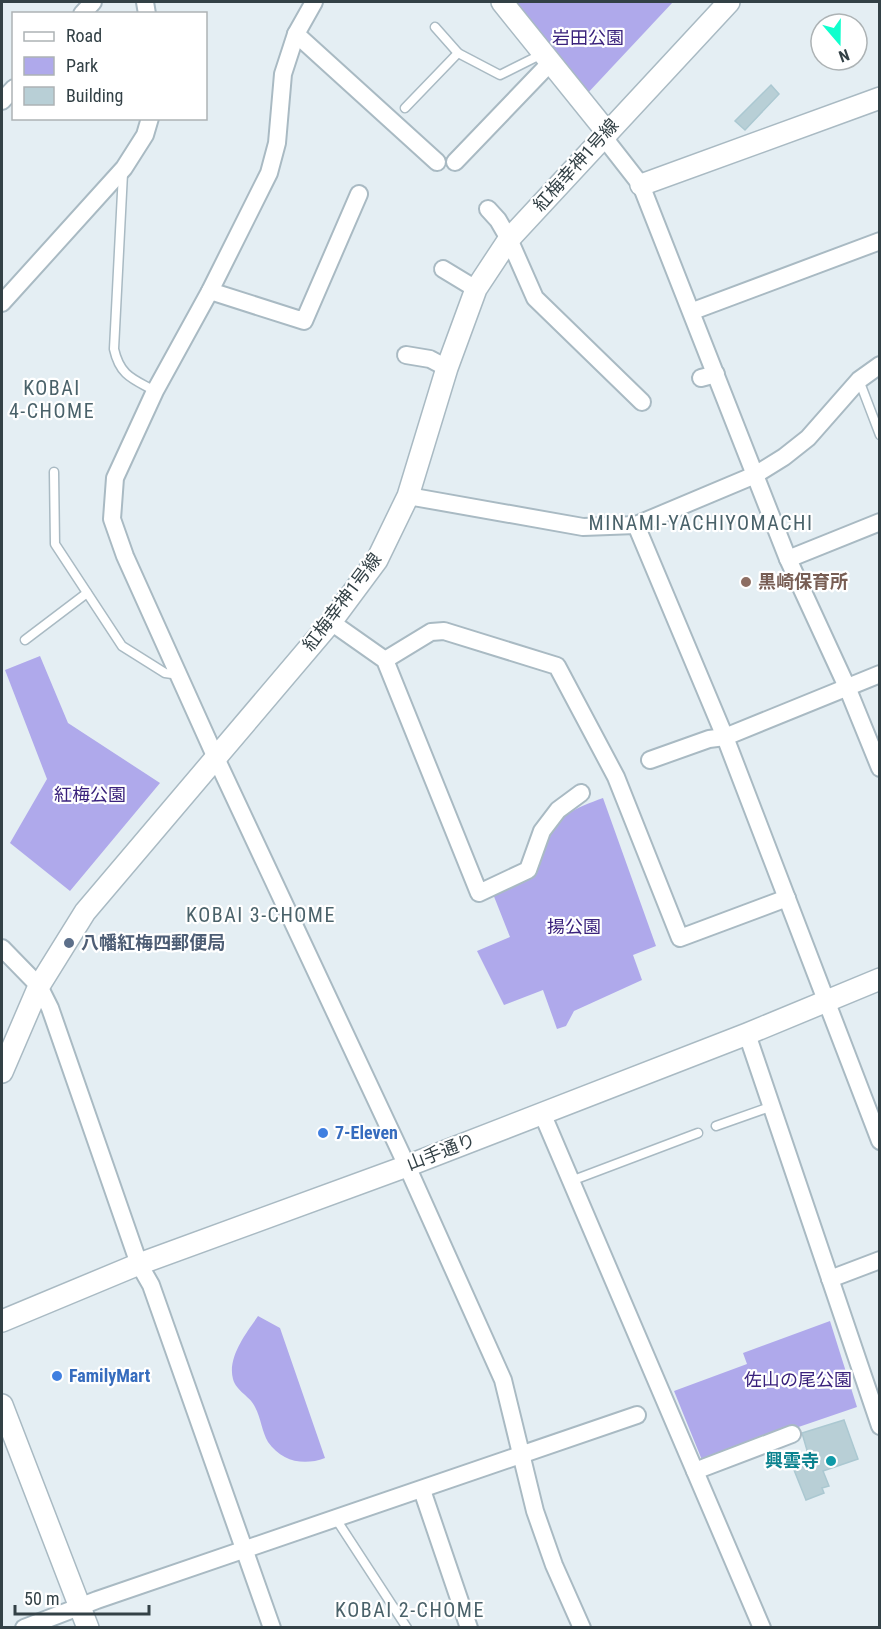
<svg xmlns="http://www.w3.org/2000/svg" width="881" height="1629" font-family="'Roboto Condensed','Noto Sans JP',sans-serif">
<style>
.green{fill:#afa9eb}
.building{fill:#b8cfd6;stroke:#abc8d1;stroke-width:1.5}
.lines{fill:none;stroke-linecap:round;stroke-linejoin:round}
.service-casing{stroke:#a9bac3;stroke-width:11}
.minor-casing{stroke:#a9bac3;stroke-width:20}
.tertiary-casing{stroke:#a9bac3;stroke-width:24}
.service{stroke:#fff;stroke-width:8}
.minor{stroke:#fff;stroke-width:16}
.tertiary{stroke:#fff;stroke-width:21}
.education-dot{fill:#8d6e63;stroke:#fff;stroke-width:2}
.service-dot{fill:#5c6f8a;stroke:#fff;stroke-width:2}
.shop-dot{fill:#3f7fe0;stroke:#fff;stroke-width:2}
.culture-dot{fill:#0f9aa8;stroke:#fff;stroke-width:2}
.labels{text-anchor:middle;stroke-width:4.5;stroke-linejoin:round;paint-order:stroke}
.park-label{font-size:18px;fill:#3a227c;stroke:#fff}
.street-label{font-size:18px;fill:#334146;stroke:#fff}
.education-label{font-size:18px;font-weight:bold;fill:#785e54;stroke:#fff;text-anchor:start}
.service-label{font-size:18px;font-weight:bold;fill:#4e5e75;stroke:#fff;text-anchor:start}
.shop-label{font-size:18px;font-weight:bold;fill:#366cbe;stroke:#fff;text-anchor:start}
.culture-label{font-size:18px;font-weight:bold;fill:#0d838f;stroke:#fff;text-anchor:end}
.neighbourhood-label{font-size:20px;letter-spacing:1.5px;fill:#4a626a;stroke:#fff}
</style>
<rect width="100%" height="100%" fill="#e4eef3"/>
<!-- green -->
<g class="green">
<path d="M512 2H673L585 96Z"/>
<path d="M40 656 68 723 160 783 70 891 10 843 47 779 5 670Z"/>
<path d="M603 798 656 946 633 955 642 980 574 1011 566 1026 557 1029 543 990 504 1005 477 951 510 937 493 894C505 889 523 885 532 877 541 870 541 857 544 847 553 816 576 808 603 798Z"/>
<path d="M258 1316 280 1328 325 1458C304 1466 282 1462 268 1442 262 1432 261 1418 255 1407 251 1397 236 1391 233 1379 227 1357 247 1332 258 1316Z"/>
<path d="M830 1321 857 1407 702 1460 674 1391 747 1364 743 1353Z"/>
</g>
<!-- building -->
<g class="building">
<path d="M771 85 779 94 745 130 735 121Z"/>
<path d="M844 1420 858 1459 823 1471 829 1486 822 1488 824 1493 806 1500 794 1470 811 1464 802 1433Z"/>
</g>
<g class="lines">
<defs>
<g id="service">
<path d="M435 27 458 53 500 75 542 54"/>
<path d="M405 108 458 53"/>
<path d="M123 173 114 349C120 376 133 379 155 391"/>
<path d="M859 380 880 435"/>
<path d="M54 472 55 544 122 646 165 673 179 675"/>
<path d="M25 640 87 593"/>
<path d="M716 1126 770 1107"/>
<path d="M571 1181 698 1133"/>
<path d="M336 1519 407 1628"/>
</g>
<g id="minor">
<path d="M145 2 147 14"/>
<path d="M314 2 296 34 283 74 277 143 269 173 210 291 155 391 115 478 112 519 125 556 215 756 407 1166 503 1380 535 1511 554 1565 582 1628"/>
<path d="M82 14 93 2"/>
<path d="M296 34 437 162"/>
<path d="M2 101 14 88"/>
<path d="M606 131 609 144 641 185 788 559 847 687 880 768"/>
<path d="M455 162 550 63"/>
<path d="M488 209 498 220 509 239 535 298 642 402"/>
<path d="M443 269 476 289"/>
<path d="M210 291 304 321 359 194"/>
<path d="M2 303 124 168 145 135 150 118"/>
<path d="M693 311 880 241"/>
<path d="M406 355 430 359 447 368"/>
<path d="M701 378 716 374"/>
<path d="M408 496 583 527 636 525 755 475 784 457 808 438 859 380 880 365"/>
<path d="M636 525 725 737 880 1141"/>
<path d="M788 559 880 522"/>
<path d="M331 622 385 660 479 893 528 870 542 831 558 810 581 793"/>
<path d="M385 660 431 632 444 631 557 666 616 777 680 938 787 898"/>
<path d="M650 760 709 739 725 737 880 674"/>
<path d="M2 948 39 986 50 1008 139 1264 151 1285 272 1628"/>
<path d="M747 1034 880 1426"/>
<path d="M542 1113 762 1628"/>
<path d="M830 1279 880 1260"/>
<path d="M695 1471 792 1434"/>
<path d="M422 1490 469 1628"/>
<path d="M24 1628 97 1600 637 1415"/>
</g>
<g id="tertiary">
<path d="M502 2 606 131"/>
<path d="M641 185 880 98"/>
<path d="M2 1072 39 986 85 912 331 622 377 560 408 496 447 368 476 289 509 239 729 2"/>
<path d="M2 1321 139 1264 407 1166 747 1034 880 979"/>
<path d="M2 1405 88 1628"/>
</g>
</defs>
<!-- service casing -->
<use href="#service" class="service-casing"/>
<!-- minor casing -->
<use href="#minor" class="minor-casing"/>
<!-- tertiary casing -->
<use href="#tertiary" class="tertiary-casing"/>
<!-- service -->
<use href="#service" class="service"/>
<!-- minor -->
<use href="#minor" class="minor"/>
<!-- tertiary -->
<use href="#tertiary" class="tertiary"/>
</g>
<!-- markers -->
<circle class="education-dot" cx="746" cy="582" r="6"/>
<circle class="service-dot" cx="69" cy="943" r="6"/>
<g class="shop-dot">
<circle cx="323" cy="1133" r="6"/>
<circle cx="57" cy="1376" r="6"/>
</g>
<circle class="culture-dot" cx="831" cy="1461" r="6"/>
<g class="labels">
<!-- park labels -->
<g class="park-label">
<text x="588" y="44">岩田公園</text>
<text x="90" y="801">紅梅公園</text>
<text x="574" y="933">揚公園</text>
<text x="798" y="1386">佐山の尾公園</text>
</g>
<!-- street labels -->
<g class="street-label">
<text transform="translate(576 165) rotate(-48)" y="6">紅梅幸神1号線</text>
<text transform="translate(342 602) rotate(-53)" y="6">紅梅幸神1号線</text>
<text transform="translate(441 1152) rotate(-21)" y="6">山手通り</text>
</g>
<!-- education labels -->
<g class="education-label">
<text x="758" y="588">黒崎保育所</text>
</g>
<!-- service labels -->
<g class="service-label">
<text x="81" y="949">八幡紅梅四郵便局</text>
</g>
<!-- shop labels -->
<g class="shop-label">
<text x="335" y="1139">7-Eleven</text>
<text x="69" y="1382">FamilyMart</text>
</g>
<!-- culture labels -->
<g class="culture-label">
<text x="819" y="1467">興雲寺</text>
</g>
<!-- neighbourhood labels -->
<g class="neighbourhood-label">
<text x="52" y="395">KOBAI<tspan x="52" dy="23">4-CHOME</tspan></text>
<text x="701" y="530">MINAMI-YACHIYOMACHI</text>
<text x="261" y="922">KOBAI 3-CHOME</text>
<text x="410" y="1617">KOBAI 2-CHOME</text>
</g>
</g>
<!-- border -->
<rect width="881" height="1629" fill="none" stroke="#334146" stroke-width="6"/>
<!-- legend -->
<rect x="12" y="12" width="195" height="108" fill="#ffffff" stroke="#adb3b5" stroke-width="1.5"/>
<rect x="24" y="32" width="30" height="9" fill="#ffffff" stroke="#adb3b5" stroke-width="1.5"/>
<text x="66" y="42" font-size="18" fill="#334146">Road</text>
<rect x="24" y="57" width="30" height="18" fill="#afa9eb" stroke="#adb3b5" stroke-width="1.5"/>
<text x="66" y="72" font-size="18" fill="#334146">Park</text>
<rect x="24" y="87" width="30" height="18" fill="#b8cfd6" stroke="#adb3b5" stroke-width="1.5"/>
<text x="66" y="102" font-size="18" fill="#334146">Building</text>
<!-- north arrow -->
<g transform="translate(839 42) rotate(160)"><circle r="28" fill="#ffffff" stroke="#adb3b5" stroke-width="1.5"/>
<path d="M0-4.5L10 22L0 15L-10 22Z" fill="#0fffcd"/>
<text y="-9" font-size="16" font-weight="bold" text-anchor="middle" fill="#334146">N</text>
</g>
<!-- scale -->
<path d="M15 1605v9h134v-9" fill="none" stroke="#334146" stroke-width="3"/>
<text x="24" y="1605" font-size="18" fill="#334146" stroke="#ffffff" stroke-width="4.5" paint-order="stroke">50 m</text>
</svg>
